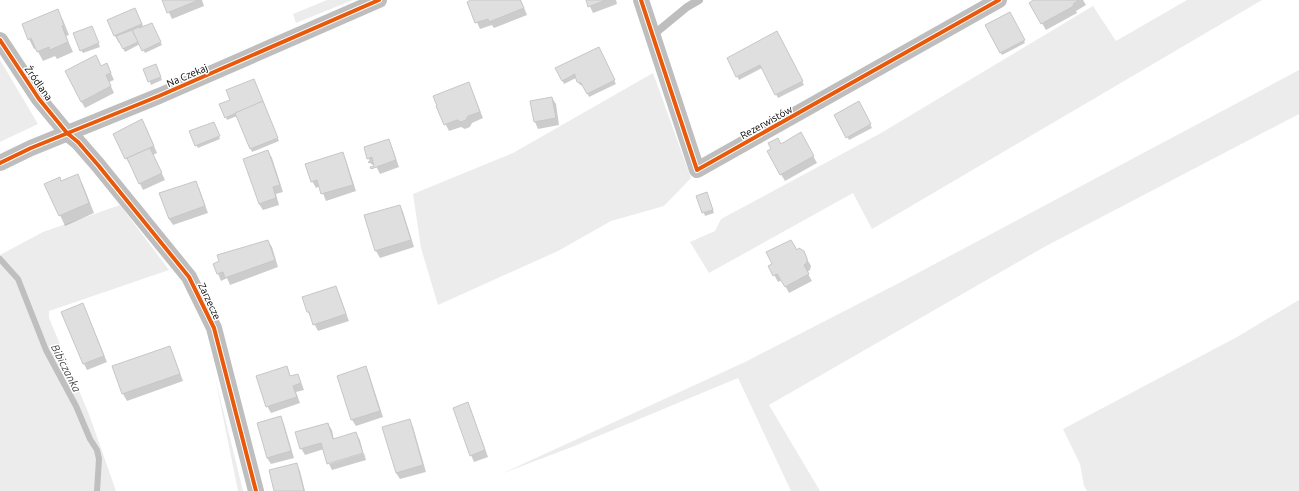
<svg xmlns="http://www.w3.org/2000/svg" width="1299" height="491" font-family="Ubuntu,sans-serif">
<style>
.green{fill:#ececec}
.shadow{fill:#0003}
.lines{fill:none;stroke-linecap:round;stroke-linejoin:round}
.stream{stroke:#bfbfbf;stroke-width:6}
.building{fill:#dfdfdf;stroke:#c7c7c7}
.service{stroke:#bebebe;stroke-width:8}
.minor{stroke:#bebebe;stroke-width:16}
.cycleway-casing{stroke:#fff;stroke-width:6}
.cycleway{stroke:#e8590c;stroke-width:4}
.labels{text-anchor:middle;stroke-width:3;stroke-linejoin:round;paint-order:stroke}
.street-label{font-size:10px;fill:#000;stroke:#fff}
.water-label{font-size:11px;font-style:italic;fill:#444;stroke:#fff}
</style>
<rect width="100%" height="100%" fill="#fff"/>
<!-- green -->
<g class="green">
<path d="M327 0H353L296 23 293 14Z"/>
<path d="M1187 0H1262L872 229 853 193 709 273 690 242 715 231 721 219 881 133 1093 6 1116 41Z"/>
<path d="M0 60 38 124 0 142Z"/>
<path d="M1299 70V114L1046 246 769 405 820 491H791L738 378 572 447 501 474 745 362 899 283Z"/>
<path d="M653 73 691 178 664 206 611 221 558 251 438 305 421 248 413 194 513 153Z"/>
<path d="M120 205 169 270 49 311V318L90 417 116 491H0V255L43 232Z"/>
<path d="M1299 300V491H1087L1084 486 1080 464 1063 429 1237 337Z"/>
<path d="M215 377 243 491H238Z"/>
</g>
<!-- shadow -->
<g class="shadow">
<path d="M163 0H202L204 6 172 19Z"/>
<path d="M473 0H521L527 15 494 28 492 25 480 29 468 2Z"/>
<path d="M587 0H616L617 4 593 13Z"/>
<path d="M1035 0H1083L1086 5 1076 11 1077 13 1046 30 1030 3Z"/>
<path d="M135 9 144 28 153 27 162 45 145 53 140 44 125 52 120 42 119 43 115 36 108 20Z"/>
<path d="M57 11 63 20 69 35 66 36 73 52 57 59 55 56 43 61 36 48 34 49 29 39Z"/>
<path d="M1009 13 1025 43 1002 55 986 26Z"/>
<path d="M93 30 100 47 83 53 81 50Z"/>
<path d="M777 33 804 85 778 98 762 68 739 80 728 58Z"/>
<path d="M598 48 616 84 589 97 584 86 580 85 576 78 564 84 557 69Z"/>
<path d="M101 67 110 71 114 80 109 82 114 93 85 108 81 101Z"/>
<path d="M157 68 162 80 151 85 145 69Z"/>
<path d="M254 80 279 141 252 152 237 116 227 120 226 117 231 100Z"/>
<path d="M468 83 472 90 483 118 472 123 470 127 465 129 461 127 449 131 444 121Z"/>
<path d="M552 98 556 104 559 125 538 129 535 122 531 101Z"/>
<path d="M859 103 872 128 849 140 836 115Z"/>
<path d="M215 126 220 139 198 148 196 145Z"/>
<path d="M146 127 157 153 153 155 165 180 143 190 131 165H130L126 158Z"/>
<path d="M801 134 817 163 785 181 768 152Z"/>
<path d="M388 140 392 147 399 167 380 174 375 164 372 165 368 158Z"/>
<path d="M268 151 272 158 283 192 276 194 279 205 263 210 259 204Z"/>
<path d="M342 153 346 160 356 191 326 201 320 186 316 188 312 181Z"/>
<path d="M77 175 83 185 94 213 65 226 46 184 62 182Z"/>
<path d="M195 182 199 188 208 213 173 225 169 219Z"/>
<path d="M698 196H708L714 213 705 216Z"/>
<path d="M400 206 403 212 414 247 380 258 376 251 365 216Z"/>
<path d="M268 241 272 247 278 267 230 285 227 278 221 281 214 264Z"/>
<path d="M796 251 803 252 811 266 810 270 807 272 812 281 789 293 782 280 778 282 770 267Z"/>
<path d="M336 287 339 294 349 321 318 331 308 312Z"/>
<path d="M86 311 107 362 87 370 84 364Z"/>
<path d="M169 347 173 354 183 381 127 401 123 394 114 366Z"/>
<path d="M287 367 291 377 297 375 301 382 304 390 296 392 300 403 271 413 267 406Z"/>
<path d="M366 368 369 374 383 417 356 426 352 420Z"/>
<path d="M468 404 471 410 488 457 474 462 471 455Z"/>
<path d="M280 417 284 424 294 458 271 464 267 458Z"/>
<path d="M409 420 413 427 426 472 400 479 396 473Z"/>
<path d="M328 424 332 430 334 440 356 433 360 440 363 452 328 462 324 449 305 455 301 448Z"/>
<path d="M364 453 366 460 332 470 329 464Z"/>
<path d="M296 464 300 471 305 491H275Z"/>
</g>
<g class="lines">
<!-- stream -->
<path class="stream" d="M0 259 18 279 46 350 76 406 90 439 97 450 99 459 97 491"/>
</g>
<!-- building -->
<g class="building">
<path d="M162 0H199L167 13Z"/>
<path d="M471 0H520L524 8 489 22 488 19 475 23 467 2Z"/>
<path d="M586 0H606L588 7Z"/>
<path d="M1033 0H1079L1073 4 1074 6 1041 24 1029 3Z"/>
<path d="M135 8 142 24 114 36 107 20Z"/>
<path d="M58 9 64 25 62 26 68 42 50 50 49 47 37 52 31 38 28 40 22 24Z"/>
<path d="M1010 12 1025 40 1000 53 985 25Z"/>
<path d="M152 23 161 42 142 51 132 30 139 27V28Z"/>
<path d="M92 26 99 43 80 51 73 33Z"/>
<path d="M132 30 138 42 123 49 116 36Z"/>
<path d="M777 31 803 81 775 95 760 65 736 77 727 58Z"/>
<path d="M599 47 615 80 587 94 581 83 577 82 575 76V74L562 81 555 68Z"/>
<path d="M96 55 101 66 107 63 111 73 106 75 111 86 81 102 65 71Z"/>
<path d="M156 64 161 77 148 82 143 69Z"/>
<path d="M254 79 263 101 225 118 219 104 230 100 226 90Z"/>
<path d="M469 82 480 112 468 116 466 120 461 122 457 120 444 125 436 106H437L433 96Z"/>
<path d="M552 97 556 118 534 122 530 101Z"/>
<path d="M263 101 278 138 250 149 235 113Z"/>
<path d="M859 101 871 124 846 138 834 115Z"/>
<path d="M142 119 154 146 125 159 113 134Z"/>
<path d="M214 122 220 136 195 146 189 131Z"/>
<path d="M801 132 814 156 780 175 767 151 771 149 768 143 778 138 781 144Z"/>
<path d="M389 139 396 160 371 169 370 167 374 166 373 162 369 163 368 162 373 161 372 157 367 159 364 147Z"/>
<path d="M150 148 162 173 139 184 127 158Z"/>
<path d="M268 150 280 185 273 187 276 198 259 204 243 159Z"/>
<path d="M343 152 353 185 321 194 317 180 311 182 305 164Z"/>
<path d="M78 174 89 203 59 216 44 184 60 177 61 181Z"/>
<path d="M196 181 205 206 169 219 159 193Z"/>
<path d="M707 192 713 210 702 213 696 196Z"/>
<path d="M400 205 411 240 375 251 364 215Z"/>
<path d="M268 240 275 260 225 278 223 272 217 274 213 264 219 261 217 255Z"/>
<path d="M791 240 797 250 799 248 804 251 807 258V263L804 265 809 274 785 287 777 274 773 276 768 266 772 264 766 252Z"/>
<path d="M336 286 346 314 313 325 309 312H307L302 297Z"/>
<path d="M83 303 104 356 83 364 61 312Z"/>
<path d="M170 346 180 374 122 394 112 366Z"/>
<path d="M287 366 290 376 298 374 301 383 293 386 297 397 266 407 256 376Z"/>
<path d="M366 366 380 411 351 420 337 376Z"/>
<path d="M468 402 485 450 470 456 453 408Z"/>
<path d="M281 416 291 451 267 458 257 423Z"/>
<path d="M410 419 423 465 396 473 382 427Z"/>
<path d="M328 423 333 439 356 432 363 453 327 464 321 443 300 449 295 432Z"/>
<path d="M297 463 304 491H274L269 470Z"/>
</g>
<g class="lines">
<!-- service -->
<path class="service" d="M653 35 687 7 699 0"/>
<!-- minor -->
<g class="minor">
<path d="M641 0 697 170 999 0"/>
<path d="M0 40 39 99 67 133 78 142 98 165 189 277 214 328 256 491"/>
<path d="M0 163 31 148 159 96 379 0"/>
</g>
<defs>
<g id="cycleway">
<path d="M641 0 697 170 999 0"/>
<path d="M0 40 39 99 67 133 78 142 98 165 189 277 214 328 256 491"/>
<path d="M0 163 31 148 159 96 379 0"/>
</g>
</defs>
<!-- cycleway casing -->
<use href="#cycleway" class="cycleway-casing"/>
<!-- cycleway -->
<use href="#cycleway" class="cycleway"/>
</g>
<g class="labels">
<!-- street labels -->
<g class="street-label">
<text transform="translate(187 75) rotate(-23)" y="4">Na Czekaj</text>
<text transform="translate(39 83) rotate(55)" y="4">Źródlana</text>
<text transform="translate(766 122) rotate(-29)" y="4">Rezerwistów</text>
<text transform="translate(210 301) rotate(65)" y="4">Zarzecze</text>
</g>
<!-- water labels -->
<g class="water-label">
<text transform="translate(66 368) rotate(63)" y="4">Bibiczanka</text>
</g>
</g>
</svg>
